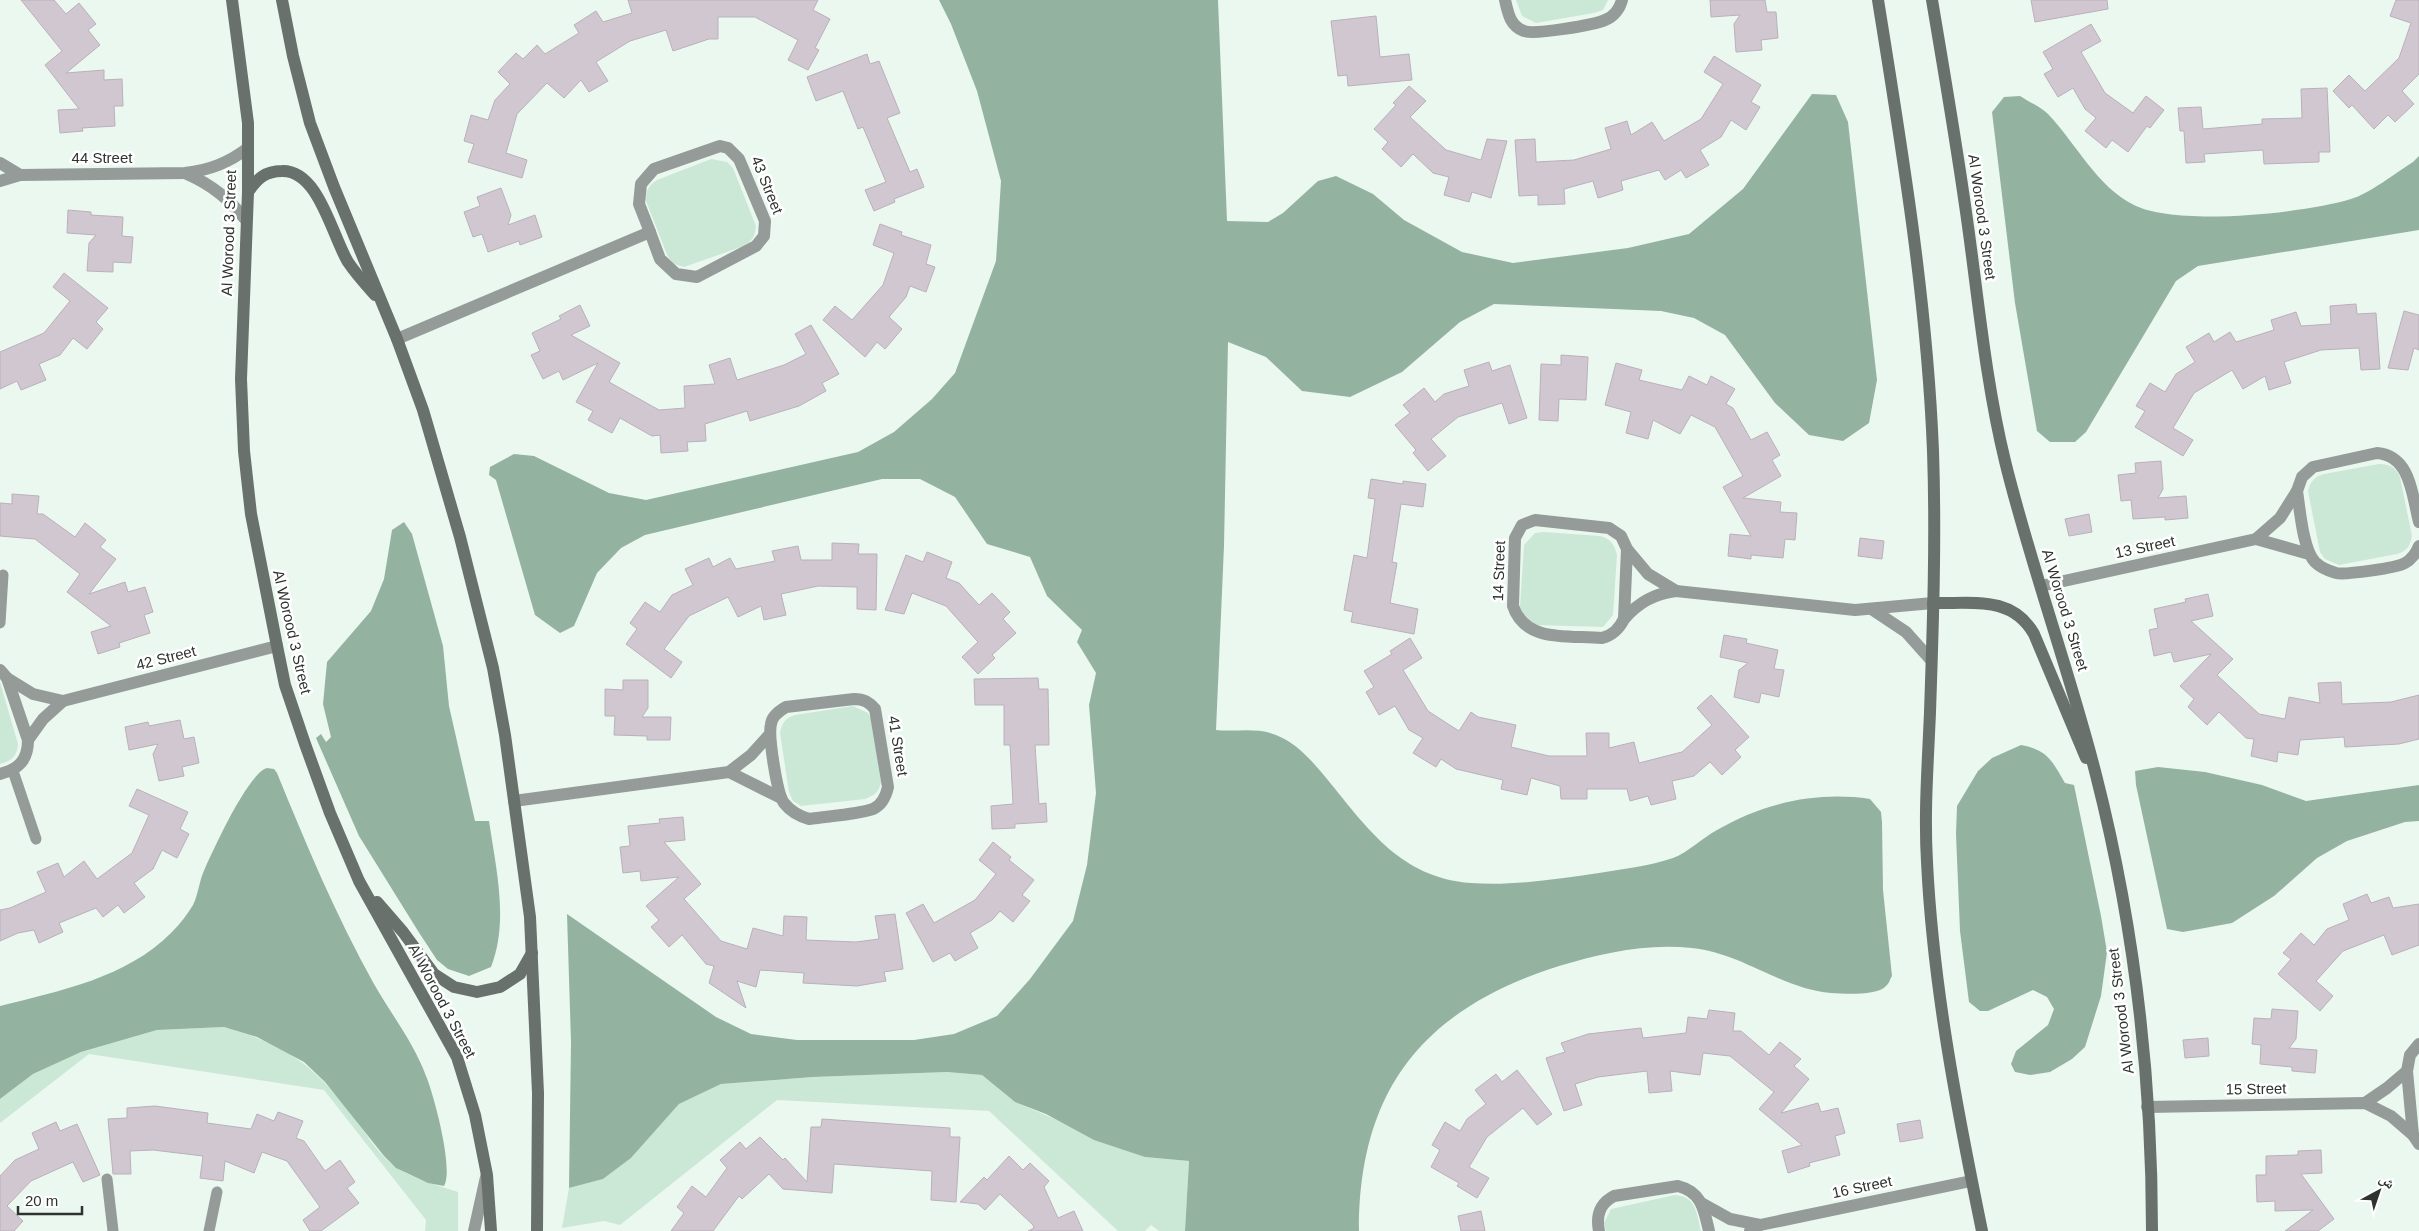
<svg xmlns="http://www.w3.org/2000/svg" width="2419" height="1231" font-family="Helvetica,'Noto Naskh Arabic',sans-serif">
<style>
.green{fill:#cbe8d6}
.water{fill:#93b3a0}
.building{fill:#d1c7d1;stroke:#bab0ba}
.lines{fill:none;stroke-linecap:round;stroke-linejoin:round}
.lane{stroke:#959b98;stroke-width:11}
.street{stroke:#959b98;stroke-width:12}
.secondary{stroke:#69716c;stroke-width:12}
.labels{text-anchor:middle;stroke-width:5;stroke-linejoin:round;paint-order:stroke}
.street-label{font-size:15px;fill:#2e3330;stroke:#fff}
</style>
<rect width="100%" height="100%" fill="#ebf8f0"/>
<!-- green -->
<g class="green">
<path d="M1516 0H1608L1603 10 1594 13 1536 23 1522 16Z"/>
<path d="M711 159 727 162 733 168 756 226C755 236 752 241 744 246L684 267 674 264 668 257 646 201C646 190 648 186 657 180Z"/>
<path d="M2379 464C2390 464 2395 467 2400 477L2412 536C2410 546 2407 551 2397 554L2339 565 2325 559 2320 552 2308 491C2311 481 2314 477 2324 474Z"/>
<path d="M1544 532 1600 536C1611 539 1614 544 1617 555L1613 615 1603 627 1535 625 1523 615 1520 607 1524 545 1535 533Z"/>
<path d="M0 682 18 744C17 756 12 761 0 764Z"/>
<path d="M853 706 868 713 872 720 881 782C879 792 875 795 865 799L801 806 793 801 789 792 780 733C782 722 786 718 795 715Z"/>
<path d="M224 1027C287 1045 315 1066 355 1119 367 1135 380 1157 397 1168 416 1180 437 1185 458 1192V1231H425L426 1220 324 1090 89 1054 0 1123V1099L33 1074 81 1052 157 1030Z"/>
<path d="M947 1072 982 1075 1015 1102 1145 1157 1189 1161 1185 1231H1159L1151 1225 1145 1231H1118L989 1111 777 1100 620 1225 604 1221 562 1228 569 1188 603 1179 631 1158 679 1104 721 1084 813 1077Z"/>
<path d="M1675 1195C1696 1196 1697 1214 1701 1231H1606L1604 1223 1611 1209Z"/>
</g>
<!-- water -->
<g class="water">
<path d="M939 0H1218L1227 221 1268 222 1283 213 1318 181 1336 176 1373 194 1404 220 1462 252 1513 263 1628 248 1689 234 1743 189 1812 94 1836 95 1848 122 1877 380 1869 423 1843 441 1809 435 1775 403 1725 335 1694 318 1661 311 1494 304 1460 322 1402 372 1350 397 1302 391 1266 357 1228 342 1224 546 1216 730C1236 732 1257 727 1276 735 1297 743 1313 762 1327 779 1368 829 1401 878 1471 883 1514 886 1557 879 1599 873 1624 869 1649 866 1673 858 1689 852 1702 838 1717 830 1763 803 1817 791 1870 799L1881 812 1882 822 1883 890 1892 976C1890 979 1889 984 1886 986 1877 996 1844 994 1831 993 1782 989 1742 953 1692 948 1647 943 1602 953 1559 966 1424 1009 1359 1088 1359 1231H1185L1189 1161 1145 1157 1094 1140 1046 1114 1015 1102 982 1075 947 1072 813 1077 721 1084 679 1104 631 1158 603 1179 569 1188 571 1042 567 914 716 1017 751 1034 797 1040H914L954 1034 997 1016 1030 979 1073 921 1087 865 1096 793 1089 705 1096 673 1077 642 1082 630 1047 596 1030 557 987 544 955 497 920 479H882L645 535 621 548 597 573 574 626 560 633 535 615 496 480 489 475 490 467 514 454 534 456 609 493 646 500 858 452 894 432 932 399 955 373 996 261 1001 181 977 91 951 24Z"/>
<path d="M2020 96C2029 102 2041 107 2048 114 2075 142 2097 187 2134 205 2177 227 2305 213 2351 199 2369 194 2397 172 2413 162L2419 156V230L2198 266 2176 281 2086 432 2075 442H2050L2037 431 2015 303 1992 112 2004 97Z"/>
<path d="M404 522 412 534 443 646 449 706 475 821H489C496 869 509 921 491 967L469 976 448 969 437 960 418 931 359 836 316 738 321 734 326 742 331 737 323 704 327 662 371 611 384 579 392 530Z"/>
<path d="M2021 745C2048 750 2052 761 2065 783L2074 785 2101 916 2107 952 2101 996 2085 1047 2072 1059 2050 1072 2030 1075 2015 1072 2011 1064 2016 1051 2048 1025 2054 1009 2047 997 2033 990 1988 1011H1980L1969 1002 1960 931 1956 834 1957 806 1978 771 1992 758Z"/>
<path d="M2158 767 2205 772 2262 785 2306 801 2419 785V821L2405 822 2347 841 2317 858 2274 896 2232 923 2183 932 2167 929 2136 785 2135 771Z"/>
<path d="M267 768 274 769 277 773C306 844 336 916 374 984 391 1014 414 1043 426 1076 434 1095 454 1170 444 1186L428 1183 396 1168 384 1156 325 1082 304 1062 257 1037 224 1027 157 1030 81 1052 33 1074 0 1099V1006C59 991 127 978 172 932 180 924 187 915 193 905 198 895 199 883 203 873 212 852 248 773 267 768Z"/>
</g>
<!-- building -->
<g class="building">
<path d="M21 0H54L66 14 79 3 96 24 88 30 100 45 66 73 104 70V80L122 79 123 106H114L115 126 82 128 83 131 60 133 58 110 79 109 45 65 62 51Z"/>
<path d="M628 0H818L813 10 830 19 815 48 819 50 808 70 788 60 798 40 755 17H718V39H709L673 51 666 30 630 41 596 62 608 81 589 92 581 80 564 98 547 83 517 114 506 153 527 160 522 178 468 162 474 144 464 141 471 115 488 120 495 100 510 84 498 72 516 53 523 59 537 45 545 54 579 33 574 25 596 11 603 22 632 13Z"/>
<path d="M1710 0H1765L1767 12H1776L1778 38 1761 40 1762 50 1736 52 1734 24 1740 15 1711 17Z"/>
<path d="M2031 0H2107L2108 9 2035 22Z"/>
<path d="M2396 0H2419V74L2402 91 2414 104 2395 122 2388 115 2374 129 2352 105 2349 108 2333 91 2349 75 2365 91 2399 58 2411 23 2390 16Z"/>
<path d="M1376 16 1380 57 1409 54 1412 80 1348 86 1347 75 1338 76 1331 21Z"/>
<path d="M2091 24 2101 41 2081 52 2105 93 2133 113 2146 96 2164 110 2150 128 2147 126 2128 152 2112 140 2106 148 2085 131 2096 118 2085 109 2073 88 2058 97 2044 74 2053 69 2043 52Z"/>
<path d="M867 54 870 64 879 61 900 113 887 118 910 172 917 169 924 187 894 199 895 202 874 211 865 190 886 182 863 127 858 129 843 91 816 101 807 77Z"/>
<path d="M1714 56 1761 85 1751 102 1760 107 1746 130 1731 120 1721 137 1700 150 1709 165 1686 178 1681 170 1665 180 1659 170 1621 181 1623 190 1598 198 1593 181 1564 189 1565 204 1538 205V195L1519 196 1515 140 1535 139 1536 162 1574 160 1611 149 1605 128 1627 121 1631 135 1652 122 1664 141 1701 119 1723 84 1704 72Z"/>
<path d="M1409 86 1426 101 1410 117 1446 150 1481 160 1487 139 1507 141 1491 198 1472 192 1469 202 1444 195 1449 177 1433 173 1413 154 1401 167 1382 149 1388 142 1374 129 1396 105 1393 103Z"/>
<path d="M2327 88 2330 152H2319V162L2264 164 2263 150 2204 154 2205 162 2186 163 2184 131H2180L2178 108 2201 107 2203 129 2262 124V119L2302 118 2301 89Z"/>
<path d="M501 188 511 215 508 225 535 215 542 237 520 245 519 241 488 252 482 234 473 237 464 212 480 206 477 197Z"/>
<path d="M68 210 91 212V215L123 217 122 236 133 237 131 263 113 262V272L87 271 89 243 96 235 67 233Z"/>
<path d="M880 224 902 232 901 235 931 245 926 264 935 267 926 292 910 286 906 297 889 317 902 329 885 349 877 342 865 357 823 320 835 306 852 320 883 285 894 253 873 245Z"/>
<path d="M64 273 108 308 96 322 103 329 87 349 73 338 60 355 39 364 46 380 21 390 17 381 0 389V352L44 333 70 301 53 287Z"/>
<path d="M2356 304 2357 314 2376 313 2380 369 2361 370 2359 348 2321 350 2284 362 2291 383 2269 390 2265 376 2243 389 2232 370 2194 393 2173 428 2193 440 2183 456 2135 427 2145 411 2136 406 2150 383 2165 392 2176 374 2195 362 2186 347 2209 333 2214 342 2230 332 2236 342 2274 330 2271 320 2296 312 2301 326 2331 324 2330 306Z"/>
<path d="M580 305 590 326 571 335 620 363 609 382 659 410 685 408 684 386 715 384 709 365 730 358 737 380 784 365 806 354 795 334 811 325 839 374 822 383 826 391 799 406 750 421 747 411 705 424 706 441 687 442 688 451 661 453 660 435 652 436 620 418 612 433 588 420 593 411 576 402 598 363 563 380 559 371 543 379 531 355 540 351 532 333 561 319 559 316Z"/>
<path d="M2404 311 2419 315V350L2414 348 2408 370 2388 368Z"/>
<path d="M1561 355 1588 357 1586 400 1559 399 1558 421 1539 420 1541 364 1561 365Z"/>
<path d="M1489 362 1492 371 1510 365 1527 418 1509 424 1502 403 1458 417 1431 439 1446 456 1428 471 1413 453 1416 450 1395 425 1410 413 1403 405 1424 388 1435 402 1444 394 1469 386 1464 370Z"/>
<path d="M1616 363 1642 370 1639 380 1682 390 1689 376 1707 385 1711 376 1735 389 1726 404 1733 408 1751 440 1767 432 1780 455 1772 460 1781 476 1743 498 1781 502 1780 512 1797 513 1795 540 1785 539 1783 558 1751 555V559L1728 556 1730 534 1751 536 1723 487 1743 476 1715 427 1691 415 1680 434 1653 420 1648 439 1626 433 1631 412 1605 405Z"/>
<path d="M2161 461 2163 489 2158 498 2186 496 2188 518 2165 520V517L2133 519 2131 500 2121 501 2118 475 2136 473 2135 463Z"/>
<path d="M1371 479 1403 484V481L1426 484 1423 507 1401 504 1392 562 1397 563 1390 603 1418 609 1414 634 1351 622 1353 612 1344 610 1354 555 1367 558 1375 499 1368 498Z"/>
<path d="M12 494 39 496 37 514H43L75 537 85 523 106 540 100 547 116 559 89 594 125 582 128 592 145 587 153 612 144 615 150 633 119 643 120 647 98 654 91 632 111 626 67 592 80 574 35 539 0 536V503L12 504Z"/>
<path d="M2089 514 2092 532 2069 536 2065 519Z"/>
<path d="M1860 538 1884 541 1882 559 1858 556Z"/>
<path d="M832 543 859 544 858 554H877L876 610 857 609V587L818 586 781 594 786 615 764 620 761 606 738 617 728 597 689 616 664 649 682 662 671 678 626 644 637 629 630 623 645 602 660 612 672 595 693 585 685 569 709 558 713 567 730 558 736 569 775 561 772 551 798 546 801 560H832Z"/>
<path d="M927 552 952 562 946 578 959 583 979 605 992 593 1010 612 1003 619 1016 633 992 655 995 658 978 674 962 657 978 642 946 606 912 593 904 614 885 610 906 555 923 562Z"/>
<path d="M2208 594 2213 616 2191 621 2233 659 2217 675 2259 714 2285 719 2289 697 2320 703 2318 683 2341 682 2342 704 2391 702 2419 695V739L2399 744 2345 747 2344 737 2300 740 2298 755 2278 752 2277 762 2251 756 2254 739 2246 738 2219 712 2207 725 2188 707 2194 699 2180 686 2211 654 2174 662 2171 652 2154 656 2149 630 2158 628 2154 609 2186 602 2185 599Z"/>
<path d="M1724 635 1747 639 1746 643 1778 650 1774 669 1784 670 1779 697 1761 693 1759 703 1734 697 1739 670 1748 663 1720 657Z"/>
<path d="M1410 638 1422 658 1403 670 1428 711 1459 731 1471 712 1478 717 1516 725 1511 747 1549 756H1587L1586 733H1609V748L1634 742 1639 763 1682 752 1712 725 1697 708 1711 695 1749 737 1735 750 1741 757 1722 775 1710 762 1694 776 1672 781 1676 799 1651 805 1648 796 1630 801 1627 789H1587V799H1561L1560 786 1531 778 1527 795 1501 789 1503 780 1456 769 1441 759 1436 767 1413 753 1423 738 1409 730 1395 706 1379 715 1366 692 1374 687 1364 671 1392 654 1390 651Z"/>
<path d="M1038 678 1039 689H1048L1049 745H1035L1039 804 1046 803 1047 822 1015 824V828L992 829 991 806 1013 804 1010 745H1004V705H975L974 679Z"/>
<path d="M623 680H648V708L642 717H671L670 740H647V736L614 735 615 716H605V689L623 690Z"/>
<path d="M180 720 184 739 194 737 199 763 182 767 184 776 159 781 153 754 158 744 129 750 125 727 148 722 149 726Z"/>
<path d="M137 789 188 812 180 829 189 834 177 858 162 850 153 869 134 883 145 897 124 913 118 905 103 917 96 908 59 923 63 932 39 943 34 930 18 933 0 941V910L10 908 46 892 37 872 58 863 64 877 84 861 97 879 132 853 149 815 129 806Z"/>
<path d="M683 817 685 840 664 842 701 884 684 899 721 941 747 949 753 928 783 936 784 916 807 917 806 940 856 942 879 939 875 916 895 914 903 969 884 972 886 981 857 986 803 983 804 973 760 970 756 987 737 981 746 1008 709 983 714 966 706 964 682 935 669 947 651 927 659 920 646 906 679 877 641 881 640 871 623 873 620 847 630 846 628 826 660 823 659 819Z"/>
<path d="M993 842 1011 857 1009 860 1034 880 1022 895 1030 901 1013 922 1000 911 992 920 970 933 978 948 955 961 950 953 933 962 906 913 923 904 934 923 975 900 996 874 979 860Z"/>
<path d="M2367 894 2371 903 2389 897 2393 908 2419 904V945L2392 955 2384 935 2343 951 2316 981 2333 996 2320 1011 2278 974 2291 959 2283 953 2301 933 2314 945 2327 929 2349 920 2343 904Z"/>
<path d="M2272 1009 2298 1011 2296 1039 2289 1048 2317 1050 2315 1073 2292 1071V1067L2260 1064 2261 1045 2252 1044 2254 1018 2271 1019Z"/>
<path d="M1709 1010 1735 1013 1733 1031H1741L1769 1055 1780 1042 1801 1059 1794 1066 1809 1079 1781 1113 1818 1103 1821 1112 1838 1108 1845 1133 1835 1136 1840 1155 1809 1163 1810 1166 1788 1173 1782 1151 1802 1145 1759 1109 1774 1092 1730 1056 1703 1053 1700 1075 1670 1071 1672 1091 1649 1093 1647 1071 1598 1077 1575 1084 1582 1105 1564 1111 1546 1058 1565 1052 1561 1043 1588 1034 1641 1028 1643 1038 1686 1033 1688 1017 1707 1019Z"/>
<path d="M2208 1038 2209 1056 2185 1058 2183 1040Z"/>
<path d="M1517 1070 1552 1114 1537 1125 1523 1108 1487 1137 1469 1167 1489 1178 1477 1198 1457 1186 1459 1183 1431 1167 1440 1150 1432 1145 1445 1122 1460 1131 1467 1119 1486 1104 1475 1090 1496 1074 1502 1082Z"/>
<path d="M155 1106 208 1113 207 1123 251 1129 257 1114 274 1121 278 1112 303 1121 296 1138 304 1141 325 1171 340 1160 355 1182 347 1188 359 1203 321 1231H310L303 1220 320 1207 287 1161 262 1152 254 1173 225 1161 223 1181 200 1178 203 1156 153 1150 130 1151 131 1174H113L108 1119 127 1118V1108Z"/>
<path d="M822 1119 950 1128V1137H960L956 1202 931 1200 932 1171 834 1164 832 1193 783 1189 769 1174 742 1199 739 1196 713 1231H671L684 1213 677 1207 692 1186 706 1197 727 1168 720 1160 740 1142 746 1149 760 1137 783 1160 785 1158 807 1182 811 1127H821Z"/>
<path d="M1920 1120 1923 1138 1900 1142 1897 1124Z"/>
<path d="M56 1122 60 1131 77 1124 100 1175 83 1182 73 1162 31 1181 7 1206 23 1221 14 1231H0V1176L15 1160 39 1149 32 1133Z"/>
<path d="M2321 1150 2322 1173 2301 1174 2334 1219 2318 1231H2285L2313 1210 2275 1211V1201L2257 1202 2256 1175H2266V1156L2298 1155V1151Z"/>
<path d="M1009 1156 1023 1170 1030 1163 1049 1181 1044 1187 1058 1218 1074 1211 1083 1231H1028L1034 1228 1033 1225 1000 1194 985 1210 978 1204 960 1202 984 1177 987 1180Z"/>
<path d="M1481 1211 1485 1231H1461L1458 1216Z"/>
</g>
<g class="lines">
<!-- lane -->
<g class="lane">
<path d="M0 623 3 575"/>
<path d="M13 771 36 839"/>
<path d="M107 1179 113 1231"/>
<path d="M209 1231 217 1192"/>
</g>
<!-- street -->
<g class="street">
<path d="M1505 0C1508 13 1510 26 1524 31 1534 35 1594 25 1605 20 1614 17 1620 8 1622 0"/>
<path d="M720 146 728 148 739 159 765 221 764 236 756 246 697 277 676 274 660 259 650 232 639 204 641 184 654 169Z"/>
<path d="M0 163 20 175"/>
<path d="M187 174C212 185 229 199 246 220"/>
<path d="M0 181 20 175 185 173C210 170 228 163 248 148"/>
<path d="M397 339 650 232"/>
<path d="M1535 520 1609 528 1621 536 1627 549 1624 619C1619 629 1613 635 1602 638 1569 635 1525 643 1513 606L1515 538 1522 525Z"/>
<path d="M2419 522C2412 495 2411 456 2377 453L2313 467 2302 477 2297 491C2300 510 2303 550 2315 562 2320 567 2329 571 2336 573 2345 575 2397 568 2405 563 2411 560 2417 552 2419 546"/>
<path d="M2256 539 2309 554"/>
<path d="M1627 549 1648 574 1676 591"/>
<path d="M2041 586 2256 539 2280 518 2297 491"/>
<path d="M1873 610 1906 632 1931 660"/>
<path d="M1624 619C1639 602 1654 594 1676 591L1855 610 1933 603"/>
<path d="M0 670 7 678 28 740C28 760 19 769 0 774"/>
<path d="M7 678 33 694 63 701"/>
<path d="M854 699C864 699 869 702 875 709L888 787C886 796 882 805 873 809 855 815 828 816 809 819 799 816 791 812 784 803 777 794 768 736 771 724 772 716 779 711 786 707Z"/>
<path d="M28 740 43 719 63 701 277 646"/>
<path d="M729 772 781 798"/>
<path d="M514 801 729 772 751 755 770 734"/>
<path d="M2419 1044 2410 1055 2407 1071 2413 1135 2419 1144"/>
<path d="M2365 1103 2387 1088 2407 1071"/>
<path d="M2147 1107 2365 1103 2391 1116 2413 1135"/>
<path d="M1703 1204 1730 1219 1760 1225"/>
<path d="M474 1231 486 1177"/>
<path d="M1599 1231C1596 1216 1599 1204 1614 1196L1678 1186C1702 1192 1704 1210 1709 1231"/>
<path d="M1750 1231 1760 1225 1971 1181"/>
</g>
<!-- secondary -->
<g class="secondary">
<path d="M232 0 248 123V192L241 379 244 451 251 514 277 646 285 685 305 744 330 813 359 881 457 1057 475 1115 487 1175 491 1231"/>
<path d="M282 0 293 56 310 123 334 187 397 339 423 410 460 537 493 668 505 735 530 917 538 1093 537 1231"/>
<path d="M1878 0C1902 150 1927 299 1933 451 1936 538 1933 625 1930 712 1928 762 1924 812 1927 862 1933 986 1957 1109 1982 1231"/>
<path d="M1932 0C1944 71 1956 141 1966 212 1978 295 1985 379 2005 461 2031 567 2069 669 2096 775 2134 924 2152 1078 2152 1231"/>
<path d="M248 192C257 179 265 171 282 171 319 170 332 236 348 262 356 274 366 285 375 295"/>
<path d="M1933 603C1972 604 2012 595 2034 634L2086 758"/>
<path d="M377 902 403 932 434 974 454 987 477 992 500 987 520 974 532 953"/>
</g>
</g>
<g class="labels">
<!-- street labels -->
<g class="street-label">
<text x="102" y="163">44 Street</text>
<text transform="translate(767 185) rotate(68)" y="5">43 Street</text>
<text transform="translate(1982 217) rotate(82)" y="5">Al Worood 3 Street</text>
<text transform="translate(229 233) rotate(-88)" y="5">Al Worood 3 Street</text>
<text transform="translate(2145 547) rotate(-12)" y="5">13 Street</text>
<text transform="translate(1499 571) rotate(-88)" y="5">14 Street</text>
<text transform="translate(2065 610) rotate(73)" y="5">Al Worood 3 Street</text>
<text transform="translate(292 632) rotate(77)" y="5">Al Worood 3 Street</text>
<text transform="translate(166 658) rotate(-14)" y="5">42 Street</text>
<text transform="translate(898 746) rotate(81)" y="5">41 Street</text>
<text transform="translate(442 1001) rotate(62)" y="5">Al Worood 3 Street</text>
<text transform="translate(2121 1011) rotate(-97)" y="5">Al Worood 3 Street</text>
<text transform="translate(2256 1089) rotate(-1)" y="5">15 Street</text>
<text transform="translate(1862 1187) rotate(-12)" y="5">16 Street</text>
</g>
</g>
<!-- north arrow -->
<g transform="translate(2379 1191) rotate(40)" stroke="#ffffff" stroke-width="4" paint-order="stroke">
<path d="M0-4L9 19L0 12L-9 19Z" fill="#2e3330"/>
<text y="-8" font-size="14" font-weight="bold" text-anchor="middle" fill="#2e3330">ش</text>
</g>
<!-- scale -->
<path d="M18 1206v8h64v-8" fill="none" stroke="#2e3330" stroke-width="2.5"/>
<text x="25" y="1206" font-size="15" fill="#2e3330" stroke="#ffffff" stroke-width="4" paint-order="stroke">20 m</text>
</svg>
